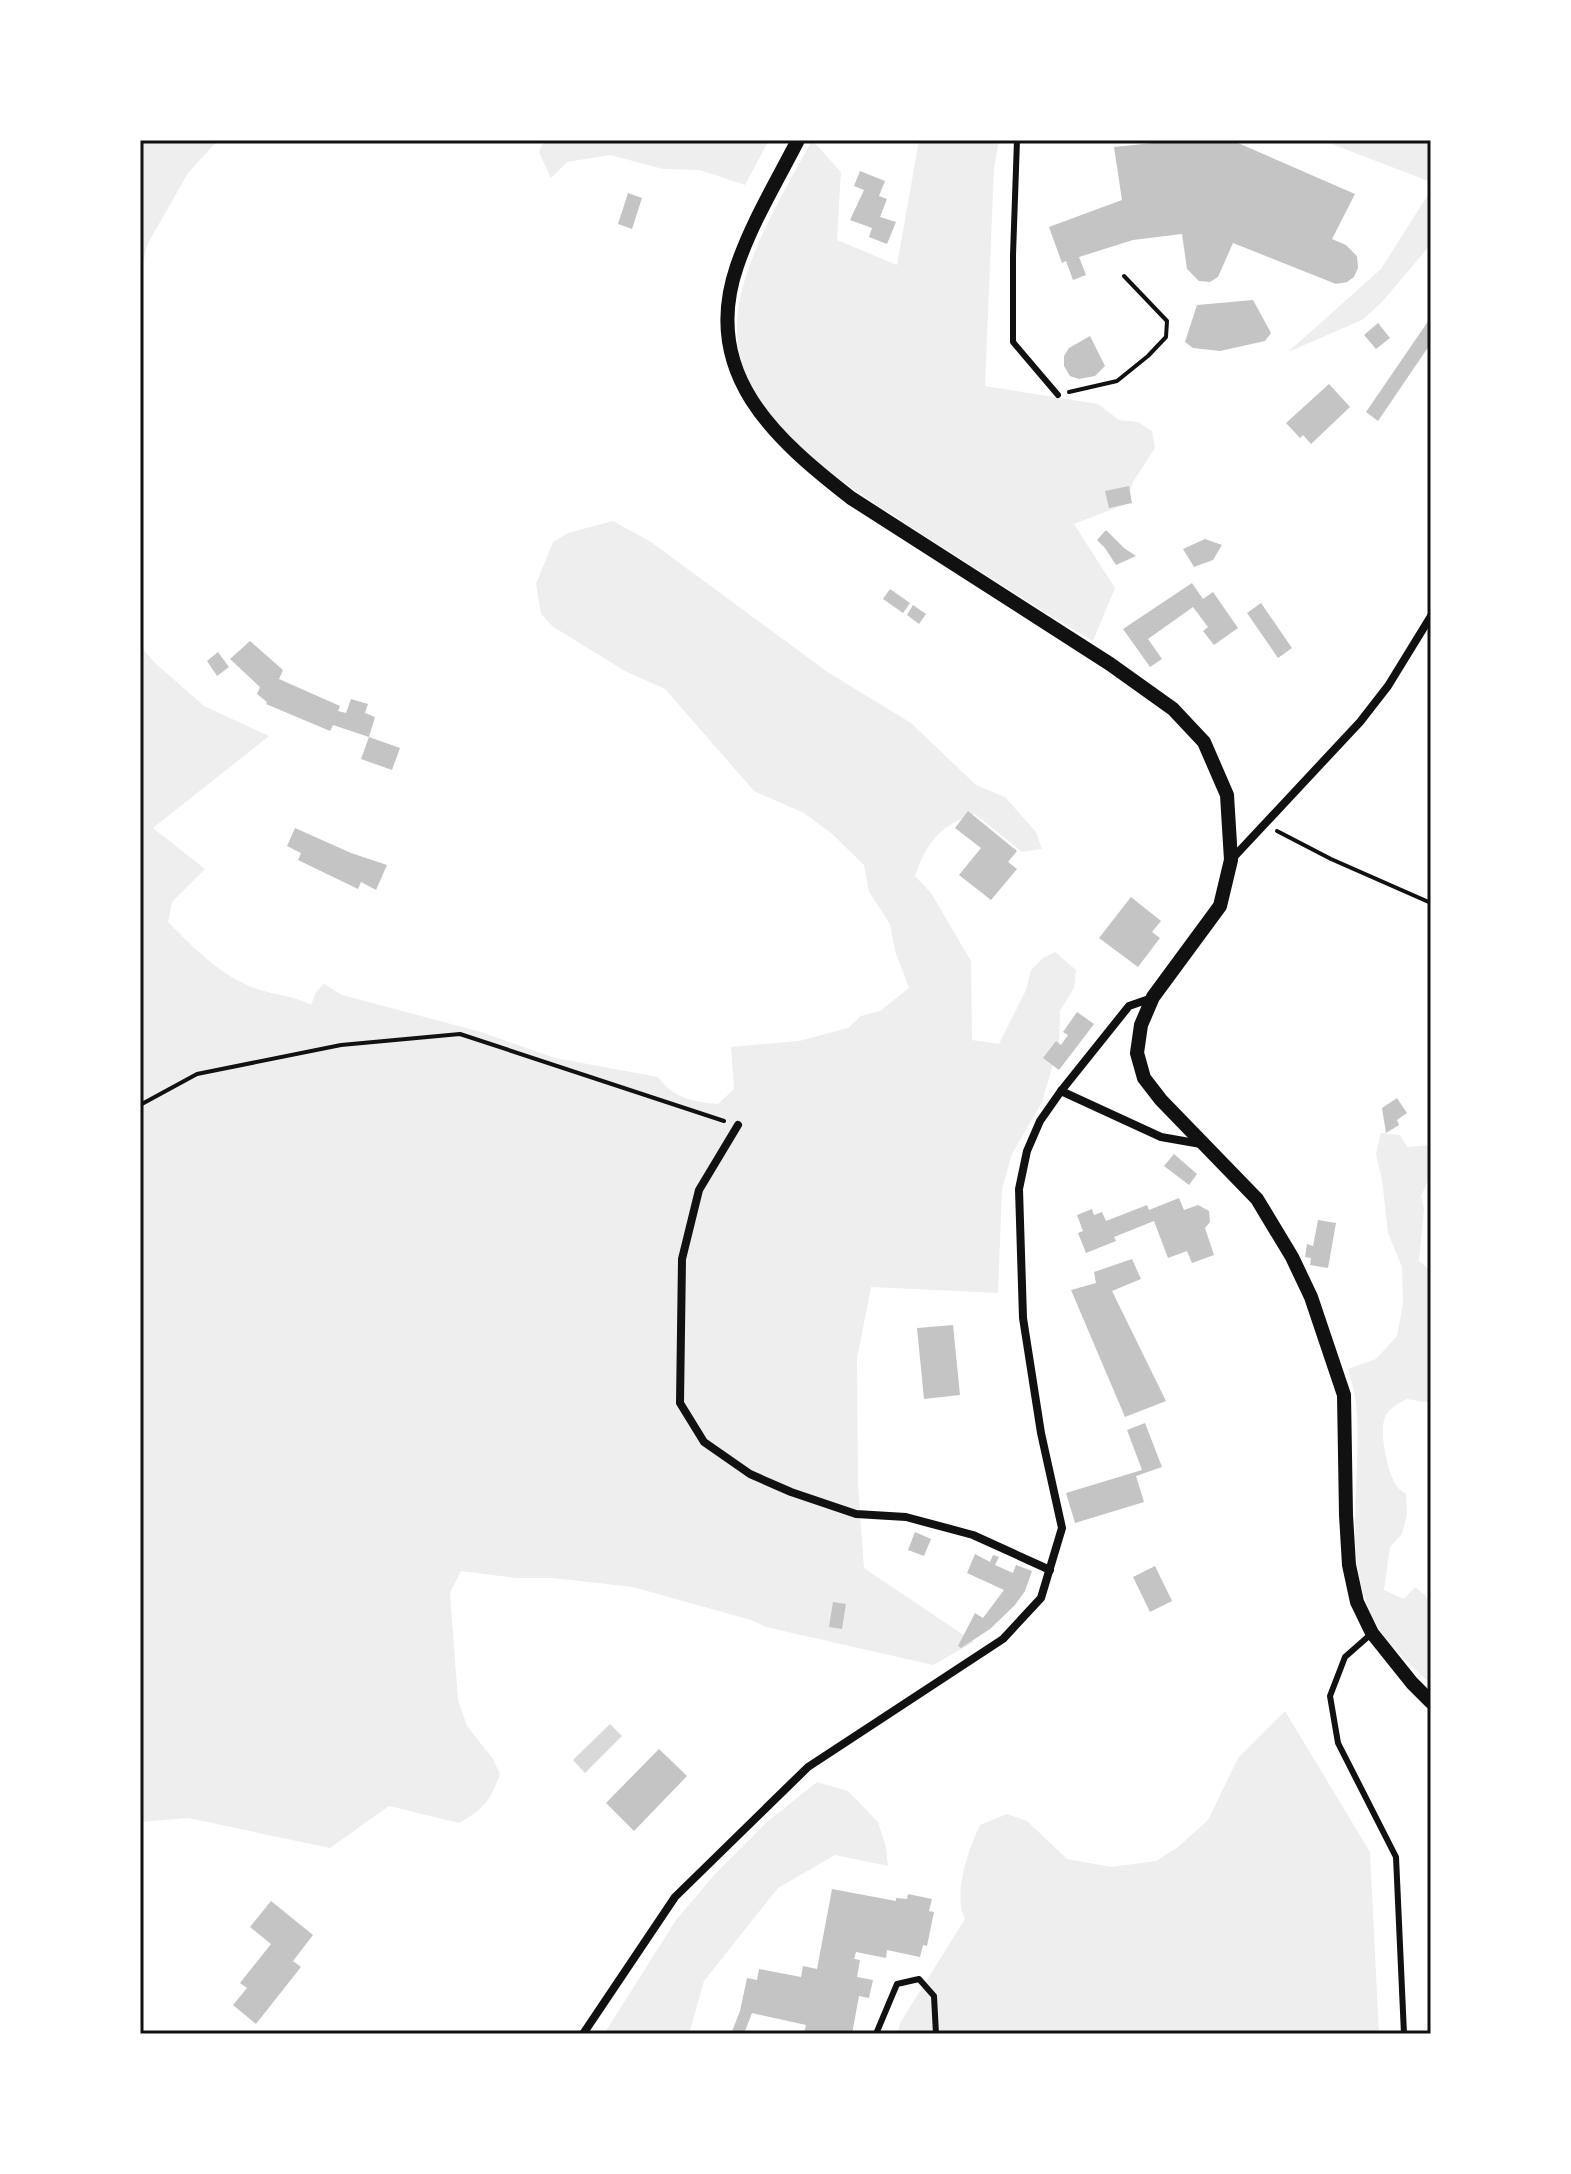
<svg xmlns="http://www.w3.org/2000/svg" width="1571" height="2174" font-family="'Roboto Serif',serif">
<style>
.green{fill:#eee}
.water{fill:#d9d9d9}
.building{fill:#c4c4c4}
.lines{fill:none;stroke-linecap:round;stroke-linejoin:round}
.path{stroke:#111;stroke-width:4}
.service{stroke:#111;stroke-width:6}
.minor{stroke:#111;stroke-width:8}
.tertiary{stroke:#111;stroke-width:14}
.neatline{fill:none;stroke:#111;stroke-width:3}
</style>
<rect width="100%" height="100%" fill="#fff"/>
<!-- green -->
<g class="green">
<path d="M140 140H218L188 173 147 245 140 278Z"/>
<path d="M544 140H769L745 185 700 170 663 169 610 155 567 162 551 178 539 152Z"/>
<path d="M812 140 841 172 837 240 897 265 919 140H999L994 168 985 386 1098 404 1119 420 1138 422 1152 431 1155 448 1133 482 1126 504 1074 524 1115 588 1093 641C1033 606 975 568 917 531 865 496 809 465 769 415 751 393 737 360 737 331 735 270 784 193 812 140Z"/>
<path d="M1321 140H1431V182Z"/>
<path d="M1431 190V244L1382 302 1362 320 1288 352 1381 269Z"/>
<path d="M613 521 651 542 829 673 911 723 976 785 1005 797 1036 832 1042 849 1022 852 975 814C941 824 926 843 915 876L931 893 971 961 972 1040 999 1044 1026 990 1031 970 1043 958 1055 952 1076 970 1074 988 1060 1011 1059 1044 1042 1102 1012 1154 1002 1189 998 1293 871 1287 857 1359 858 1485 864 1568 974 1642 933 1665 766 1627 751 1620 633 1587 553 1578H517L461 1571 450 1593 458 1700 467 1726 493 1759 500 1774C490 1801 484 1809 459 1823L389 1806 330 1848 188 1818 140 1822V646L155 663 204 706 269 736 153 828 205 869 172 902 168 922C196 950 224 980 264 991 282 996 294 996 311 1005L316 992 324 984 342 995 481 1032 555 1058 658 1077C673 1098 693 1102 718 1104L734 1089 731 1047 799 1041 848 1028 861 1016 880 1011 909 988 895 951 890 924 869 892 864 865 831 833 804 813 754 791 665 689 625 671 552 626 541 614 536 584 553 542 568 533Z"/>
<path d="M1381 1133 1400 1135 1407 1147 1431 1145V1174L1421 1196 1424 1209 1419 1261 1431 1271V1413L1430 1403 1407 1399C1399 1403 1391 1407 1386 1415 1378 1429 1387 1471 1396 1485 1398 1489 1402 1491 1406 1494L1407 1514 1402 1534 1390 1547 1384 1590 1404 1599 1415 1587 1426 1596 1431 1611V1685C1415 1668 1394 1651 1381 1632 1337 1565 1364 1478 1356 1404 1355 1392 1351 1380 1348 1369L1376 1359 1397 1336 1403 1304 1402 1267 1388 1233 1382 1180 1376 1154Z"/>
<path d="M1285 1711 1370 1852 1379 2034H898L900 2023 965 1919C952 1895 969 1848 980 1825L1007 1814 1027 1821 1067 1859 1111 1867 1156 1861 1178 1847 1208 1820 1238 1758Z"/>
<path d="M817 1782 848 1791 878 1822 886 1847 888 1866 835 1855 778 1888 704 1981 689 2034H604L676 1920 715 1874 767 1822Z"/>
</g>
<!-- water -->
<path class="water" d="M610 1724 622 1736 585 1773 573 1760Z"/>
<!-- building -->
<g class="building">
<path d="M1182 140H1231L1355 194 1332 239 1346 245 1357 256 1358 268 1354 277 1347 282 1336 284 1233 243 1218 277 1210 282 1199 281 1187 269 1182 234 1133 240 1079 257 1086 275 1073 280 1066 261 1062 263 1049 227 1122 200 1114 147Z"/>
<path d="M860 171 885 181 879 196 887 199 880 217 896 222 887 244 869 237 872 228 850 220 864 190 854 186Z"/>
<path d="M628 193 642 198 632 229 618 224Z"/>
<path d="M1253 300 1271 333 1265 341 1220 351 1193 348 1185 342 1197 305Z"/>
<path d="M1431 317V343L1378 421 1366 412Z"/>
<path d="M1378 323 1390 338 1376 349 1364 335Z"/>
<path d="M1090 336 1105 366 1095 376 1079 379 1070 376 1064 366V356L1069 348Z"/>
<path d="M1329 384 1350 407 1311 444 1303 435 1300 438 1286 423Z"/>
<path d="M1129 486 1132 503 1109 508 1105 491Z"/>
<path d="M1106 530 1124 548 1136 556 1116 565 1105 548 1097 540Z"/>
<path d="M1205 539 1222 545 1213 560 1194 567 1183 549Z"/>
<path d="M1192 583 1203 599 1213 592 1238 628 1214 645 1203 631 1208 627 1193 607 1148 639 1162 659 1150 667 1123 629Z"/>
<path d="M890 589 910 603 903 613 883 599Z"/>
<path d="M1261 603 1292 648 1278 658 1247 613Z"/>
<path d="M913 605 926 614 919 624 907 615Z"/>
<path d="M250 641 283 670 279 679 340 706 338 711 346 713 351 699 368 704 365 713 375 717 369 737 333 725 330 731 266 704 267 702 257 694 260 687 230 659Z"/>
<path d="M218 652 229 667 217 676 207 661Z"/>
<path d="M369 737 400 748 392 770 361 759Z"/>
<path d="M968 811 1017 851 1008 862 1017 869 991 900 959 875 981 848 955 828Z"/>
<path d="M295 828 351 853 387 865 376 890 361 882 358 889 298 860 301 853 287 846Z"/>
<path d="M1131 897 1161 921 1152 932 1160 938 1138 967 1099 938Z"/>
<path d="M1077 1012 1094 1024 1059 1070 1043 1058 1056 1041 1061 1045 1068 1035 1063 1032Z"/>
<path d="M1397 1098 1407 1113 1397 1120 1399 1125 1386 1133 1382 1108Z"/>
<path d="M1174 1154 1197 1174 1189 1185 1164 1166Z"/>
<path d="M1179 1198 1184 1210 1198 1205 1209 1211 1210 1222 1205 1228 1214 1255 1192 1263 1187 1251 1168 1258 1154 1221 1114 1237 1116 1241 1086 1253 1078 1233 1083 1231 1077 1215 1092 1209 1094 1215 1102 1212 1106 1221 1147 1205 1149 1210Z"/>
<path d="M1318 1220 1336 1223 1328 1268 1310 1265 1311 1258 1305 1257 1307 1244 1313 1246Z"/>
<path d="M1132 1259 1141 1279 1112 1291 1166 1401 1125 1417 1071 1290 1096 1283 1094 1272Z"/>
<path d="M953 1325 960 1395 924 1399 917 1328Z"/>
<path d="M1145 1423 1162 1467 1136 1476 1144 1502 1075 1523 1066 1493 1142 1470 1127 1430Z"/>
<path d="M915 1532 931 1539 924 1556 908 1550Z"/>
<path d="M975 1554 990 1562 993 1555 999 1557 995 1565 1013 1573 1016 1565 1032 1571 1025 1591 1015 1605 990 1629 961 1648 958 1646 975 1613 983 1618 1004 1590 967 1573Z"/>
<path d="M1155 1566 1172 1601 1150 1612 1133 1577Z"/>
<path d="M833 1602 846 1604 842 1629 829 1627Z"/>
<path d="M659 1749 687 1776 634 1831 606 1803Z"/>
<path d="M832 1889 896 1901V1898L907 1899 908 1894 932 1899 929 1911 934 1912 927 1946 923 1945 920 1957 887 1950 886 1958 856 1952 854 1959 860 1960 857 1977 873 1980 869 1998 859 1996 852 2034H804L806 2025 752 2013 744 2034H731L740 2011 747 1978 757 1980 759 1969 801 1977 803 1966 817 1969Z"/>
<path d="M271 1901 313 1935 293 1961 301 1967 256 2024 233 2005 247 1988 240 1983 271 1944 250 1927Z"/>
</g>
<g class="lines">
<!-- path -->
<g class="path">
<path d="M1069 392 1117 381 1148 356 1166 337 1167 321 1124 276"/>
<path d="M1277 831 1331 859 1431 903"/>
<path d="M140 1105 197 1074 341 1045 460 1034 724 1121"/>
</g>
<!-- service -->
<g class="service">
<path d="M1017 140 1013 255V342L1058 395"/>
<path d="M1370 1635 1345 1657 1330 1696 1338 1743 1396 1857 1404 2034"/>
<path d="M876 2034 897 1984 919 1979 934 1996 936 2034"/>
</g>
<!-- minor -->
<g class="minor">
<path d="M1231 860 1360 722 1388 686 1431 616"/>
<path d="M1061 1091 1161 1137 1201 1144"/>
<path d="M738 1125 699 1190 682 1259 680 1403 704 1442 750 1474 791 1492 856 1514 906 1517 973 1535 1050 1570"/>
<path d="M583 2034 675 1897 808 1767 1003 1639 1041 1598 1062 1528 1041 1433 1023 1318 1019 1189 1027 1151 1040 1121 1061 1091 1129 1006 1152 998"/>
</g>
<!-- tertiary -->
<path class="tertiary" d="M798 140C777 181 752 222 737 266 700 373 775 439 851 498L1110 664 1173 709 1204 742 1227 795 1231 860 1220 906 1153 997 1141 1025 1137 1053 1144 1078 1161 1100 1257 1199 1292 1257 1311 1297 1344 1395 1346 1515 1349 1565 1357 1602 1372 1633 1412 1683 1431 1702"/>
</g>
<!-- border -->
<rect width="1571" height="2174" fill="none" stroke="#ffffff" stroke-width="284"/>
<rect x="142" y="142" width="1287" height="1890" class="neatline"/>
</svg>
